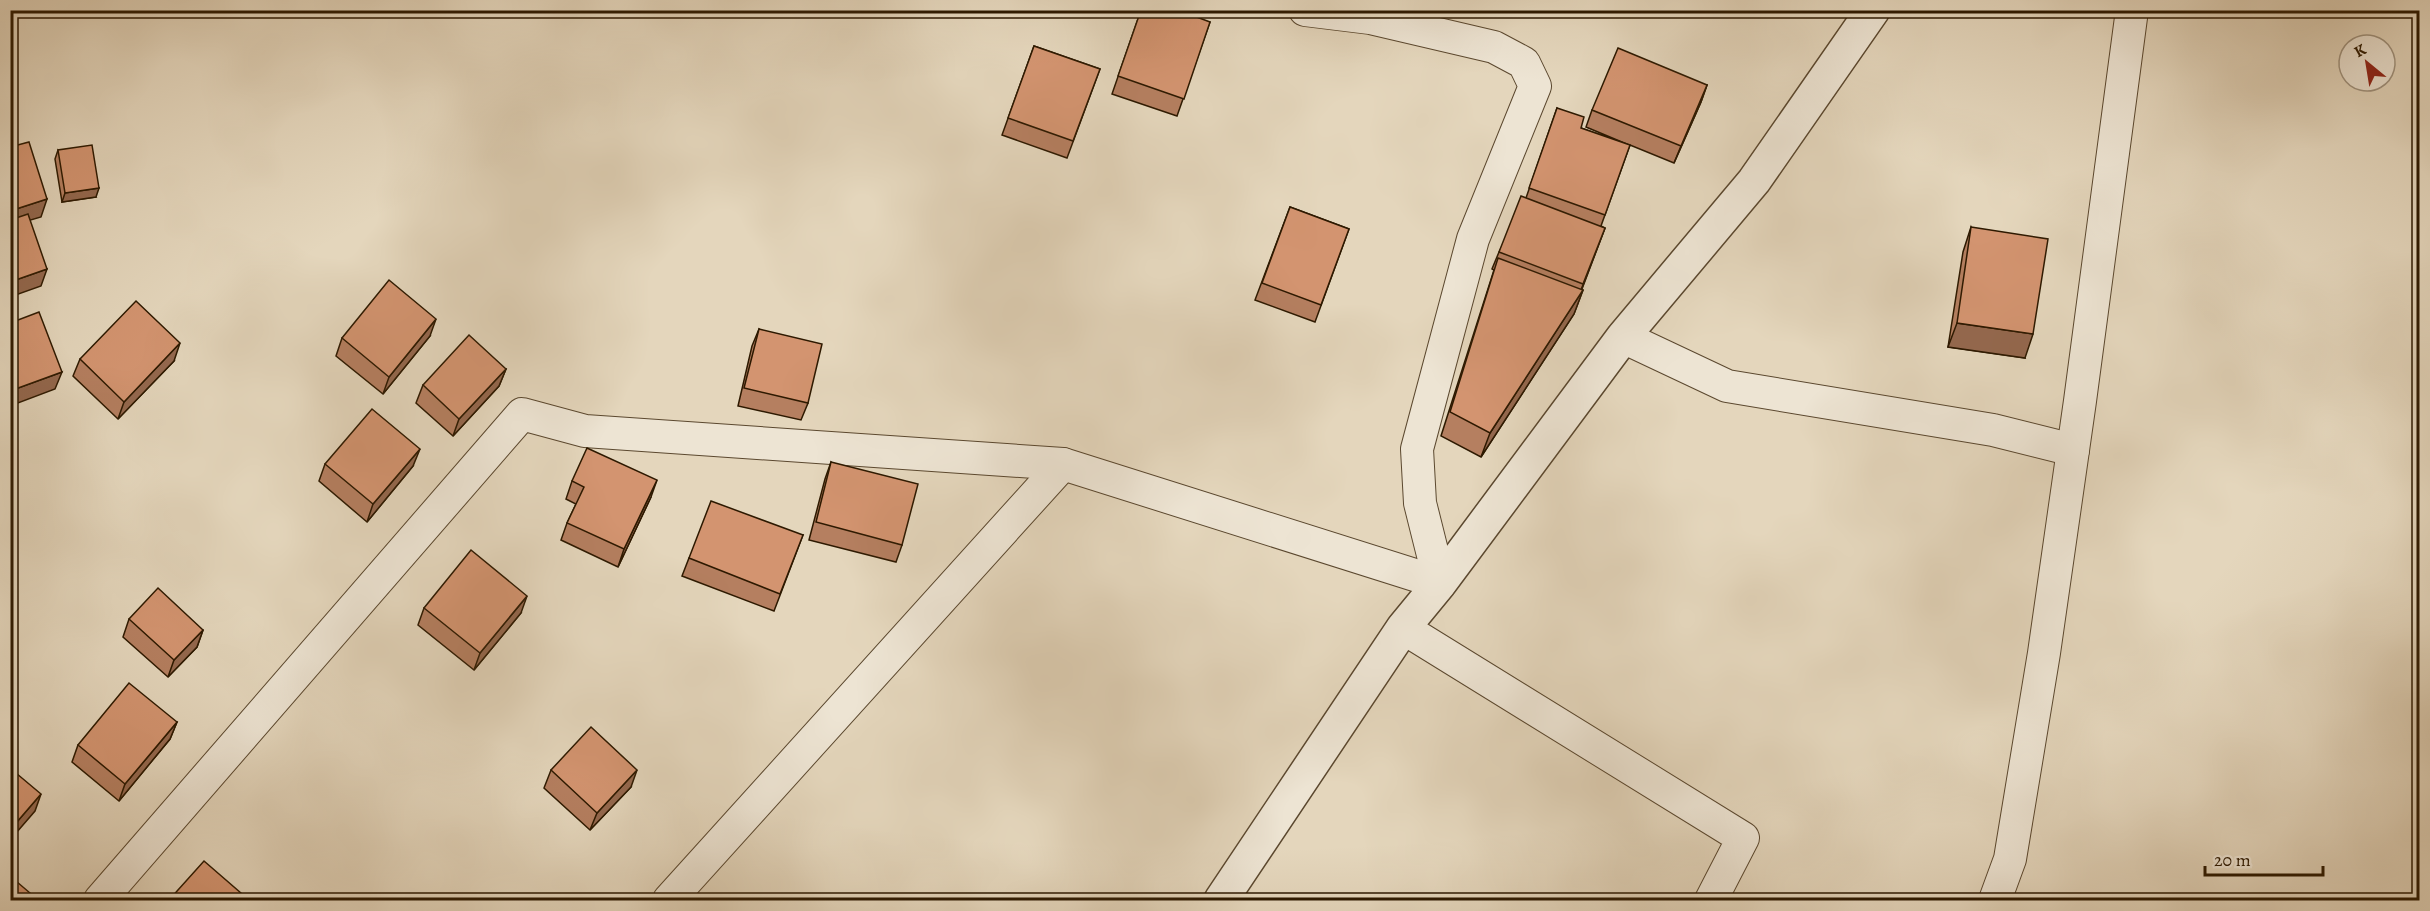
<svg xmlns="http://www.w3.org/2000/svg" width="2430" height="911" font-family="Alegreya,serif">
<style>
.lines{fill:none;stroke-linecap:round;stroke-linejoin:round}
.minor-casing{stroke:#5b482f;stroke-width:34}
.tertiary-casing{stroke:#5b482f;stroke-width:36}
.minor{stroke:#ede4d3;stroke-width:32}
.tertiary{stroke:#ede4d3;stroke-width:33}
.wall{fill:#b57f60;stroke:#2d1900;stroke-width:1.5}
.shaded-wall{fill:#94684e;stroke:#2d1900;stroke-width:1.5}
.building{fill:#d39470;stroke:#2d1900;stroke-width:1.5}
</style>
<rect width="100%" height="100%" fill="#e4d6bc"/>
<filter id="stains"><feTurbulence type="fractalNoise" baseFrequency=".00333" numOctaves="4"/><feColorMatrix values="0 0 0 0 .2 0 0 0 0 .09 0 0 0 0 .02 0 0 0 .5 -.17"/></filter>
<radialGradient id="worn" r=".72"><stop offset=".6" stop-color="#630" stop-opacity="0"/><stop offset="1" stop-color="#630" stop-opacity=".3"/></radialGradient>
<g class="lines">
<defs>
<g id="minor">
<path d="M1305 10 1370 18 1494 47 1524 63 1535 86 1473 239 1417 449 1420 503 1440 583"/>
<path d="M1623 337 1727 386 1993 430 2073 450"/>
<path d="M1403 628 1743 838 1711 900"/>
<path d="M100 900 522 414 585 431 1063 464 1440 583"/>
<path d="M669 900 1063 464"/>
<path d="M1995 900 2010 859 2044 653 2080 401 2132 10"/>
</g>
<path id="tertiary" d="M1221 900 1403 628 1440 583 1623 337 1754 181 1873 10"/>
</defs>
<!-- minor casing -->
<use href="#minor" class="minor-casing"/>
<!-- tertiary casing -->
<use href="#tertiary" class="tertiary-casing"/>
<!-- minor -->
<use href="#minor" class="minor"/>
<!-- tertiary -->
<use href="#tertiary" class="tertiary"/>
</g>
<!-- wall -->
<g class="wall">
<path d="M1141 10 1210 22 1177 116 1112 94Z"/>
<path d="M1034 46 1100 69 1067 158 1002 135Z"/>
<path d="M1707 85 1701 102 1674 163 1630 145 1601 226 1605 228 1582 289 1583 290 1574 314 1481 457 1441 436 1494 270 1492 269 1499 252 1526 198 1557 108 1581 128 1629 145 1586 127 1592 110Z"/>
<path d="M58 150 96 197 62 202 55 159Z"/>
<path d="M1290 207 1349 229 1315 322 1255 300Z"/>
<path d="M1971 227 2025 358 1948 347 1963 252Z"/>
<path d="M759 329 808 403 801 420 738 406 752 346Z"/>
<path d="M430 336 383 394 336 356 342 338Z"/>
<path d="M80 359 174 361 118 419 73 376Z"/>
<path d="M506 369 499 386 453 436 416 403 423 385Z"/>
<path d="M831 462 902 545 896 562 809 540 825 479Z"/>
<path d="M325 464 413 466 367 522 319 481Z"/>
<path d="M572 481 651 497 618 567 561 540 567 523 576 504 566 499Z"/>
<path d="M803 535 774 611 682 576 689 558Z"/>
<path d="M424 608 521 613 474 670 418 625Z"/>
<path d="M129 619 203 630 197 647 168 677 123 637Z"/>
<path d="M177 722 170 739 119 801 72 762 78 745Z"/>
<path d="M551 770 631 787 590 830 544 788Z"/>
</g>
<!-- shaded-wall -->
<g class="shaded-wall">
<path d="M1707 85 1701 102 1674 163 1681 146Z"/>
<path d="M99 188 96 197 62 202 65 193Z"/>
<path d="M47 199 41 217 10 226V211Z"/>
<path d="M1605 228 1579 295 1583 290 1574 314 1481 457 1490 433 1579 296Z"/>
<path d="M47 269 41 286 10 297V282Z"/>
<path d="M436 319 430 336 383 394 389 377Z"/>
<path d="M1957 323 2033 334 2025 358 1948 347Z"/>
<path d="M180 343 174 361 118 419 124 402Z"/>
<path d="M506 369 499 386 453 436 459 419Z"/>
<path d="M62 372 55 389 10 406V391Z"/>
<path d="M420 449 413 466 367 522 373 504Z"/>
<path d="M657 480 651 497 618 567 624 549Z"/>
<path d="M527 596 521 613 474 670 480 653Z"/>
<path d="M203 630 197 647 168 677 174 660Z"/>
<path d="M177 722 170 739 119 801 125 784Z"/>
<path d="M637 770 631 787 590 830 597 813Z"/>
<path d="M41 794 35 811 10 840V830Z"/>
</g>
<!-- building -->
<g class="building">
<path d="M1141 10H1178L1210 22 1184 99 1118 76Z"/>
<path d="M1034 46 1100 69 1073 141 1008 118Z"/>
<path d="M1618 48 1707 85 1681 146 1592 110Z"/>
<path d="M1557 108 1584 117 1581 128 1630 145 1605 215 1529 188Z"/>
<path d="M29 142 47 199 10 211V147Z"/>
<path d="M92 145 99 188 65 193 58 150Z"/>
<path d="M1521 196 1605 228 1583 284 1499 252Z"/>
<path d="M1290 207 1349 229 1321 305 1262 283Z"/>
<path d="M28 214 47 269 10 282V220Z"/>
<path d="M1971 227 2048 239 2033 334 1957 323Z"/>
<path d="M1498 258 1583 290 1490 433 1450 412Z"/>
<path d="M389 280 436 319 389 377 342 338Z"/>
<path d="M136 301 180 343 124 402 80 359Z"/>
<path d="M39 312 62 372 10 391V323Z"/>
<path d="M759 329 822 344 808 403 744 388Z"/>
<path d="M469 335 506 369 459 419 423 385Z"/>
<path d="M372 409 420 449 373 504 325 464Z"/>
<path d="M587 448 657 480 624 549 567 523 584 487 572 481Z"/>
<path d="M831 462 918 484 902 545 816 522Z"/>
<path d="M711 501 803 535 780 594 689 558Z"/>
<path d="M471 550 527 596 480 653 424 608Z"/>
<path d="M158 588 203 630 174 660 129 619Z"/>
<path d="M129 683 177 722 125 784 78 745Z"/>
<path d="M591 727 637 770 597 813 551 770Z"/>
<path d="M10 768 41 794 10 830Z"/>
<path d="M204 861 249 900H169Z"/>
<path d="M10 876 30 893 24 900H10Z"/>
</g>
<!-- margin -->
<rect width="2430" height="911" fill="none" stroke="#e4d6bc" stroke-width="36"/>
<rect x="12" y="12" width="2406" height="887" fill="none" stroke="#2d1900" stroke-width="3"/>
<rect x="18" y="18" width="2394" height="875" fill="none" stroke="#2d1900" stroke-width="1.5"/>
<!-- north arrow -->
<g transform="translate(2367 63) rotate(330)"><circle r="28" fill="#ede4d3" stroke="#a0937f" stroke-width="1.5"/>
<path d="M0-4.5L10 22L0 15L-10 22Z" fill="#8f2418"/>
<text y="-9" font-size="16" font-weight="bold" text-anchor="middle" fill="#2d1900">K</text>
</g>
<!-- scale -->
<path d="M2205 866v9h118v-9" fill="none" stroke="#2d1900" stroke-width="3"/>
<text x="2214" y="866" font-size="18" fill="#2d1900" stroke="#ede4d3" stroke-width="4.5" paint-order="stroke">20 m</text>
<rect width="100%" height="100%" filter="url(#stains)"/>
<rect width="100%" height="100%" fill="url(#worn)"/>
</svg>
